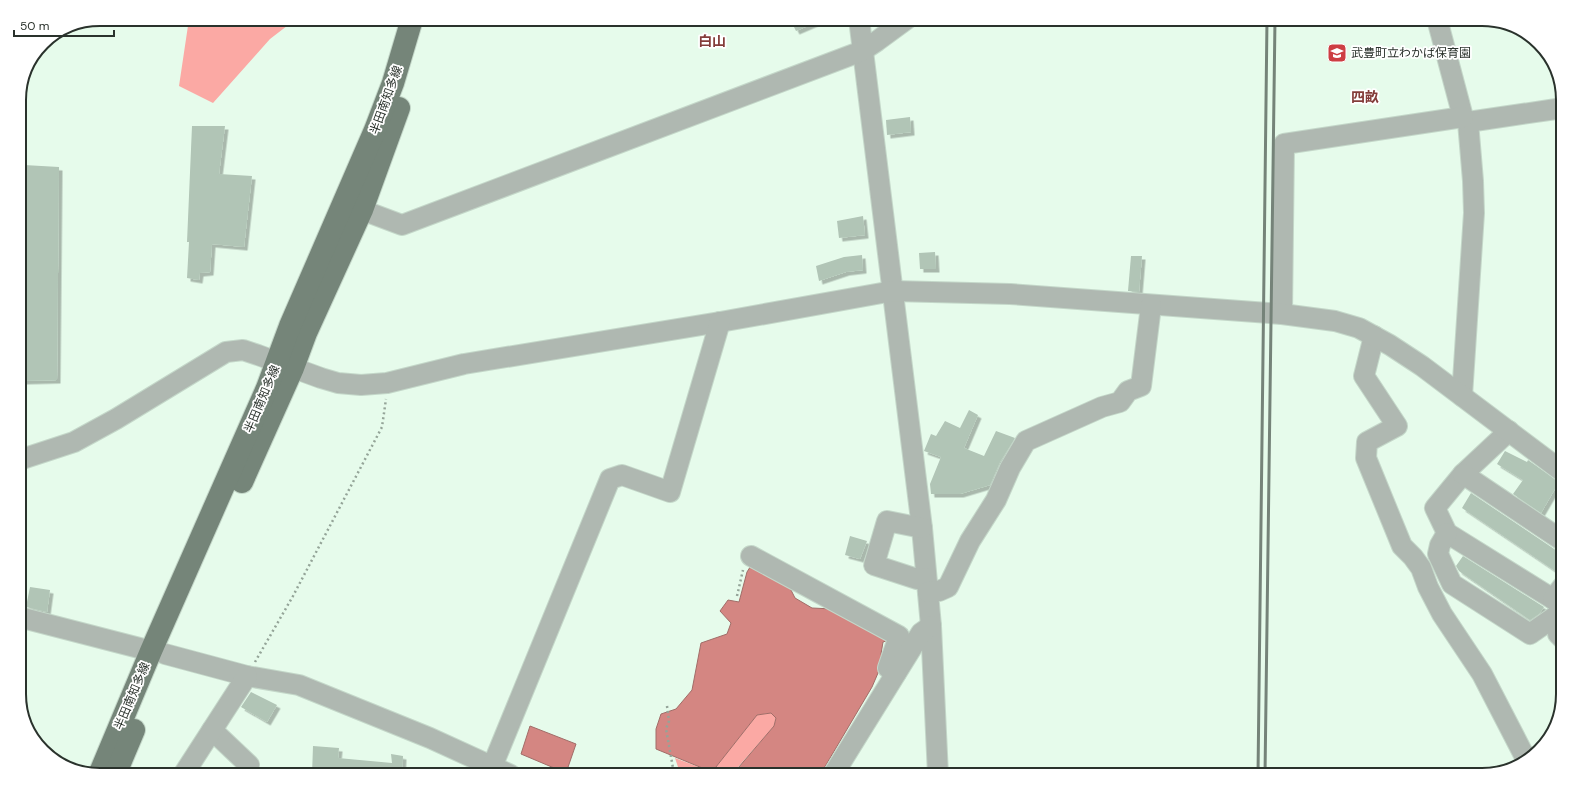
<svg xmlns="http://www.w3.org/2000/svg" width="1582" height="794" font-family="'DM Sans','Noto Sans JP',sans-serif">
<style>
.forest{fill:#fba9a4}
.water{fill:#d48682;stroke:#a16d68}
.building{fill:#b1c5b6;filter:url(#shadow)}
.lines{fill:none;stroke-linecap:round;stroke-linejoin:round}
.minor-casing{stroke:#c4d7c9;stroke-width:22}
.major-casing{stroke:#c4d7c9;stroke-width:24}
.path{stroke:#94a498;stroke-width:2.5;stroke-dasharray:2 3;stroke-linecap:butt}
.minor{stroke:#afb8b1;stroke-width:20}
.major{stroke:#758579;stroke-width:22}
.rail{stroke:#758379;stroke-width:3}
.labels{text-anchor:middle;stroke-width:3.5;stroke-linejoin:round;paint-order:stroke}
.poi-label{font-size:12px;fill:#2a322c;stroke:#fff;text-anchor:start}
.street-label{font-size:12px;fill:#2a322c;stroke:#fff}
.quarter-label{font-size:14px;font-weight:bold;fill:#843c3a;stroke:#fff}
.rim{fill:none;stroke:#2a322c;stroke-width:2}
</style>
<defs>
<filter id="shadow"><feDropShadow dx="3.5" dy="3.5" stdDeviation="0" flood-color="#0004"/></filter>
</defs>
<rect width="100%" height="100%" fill="#e6fbeb"/>
<!-- forest -->
<g class="forest">
<path d="M189 19H296L270 39 213 103 179 86Z"/>
<path d="M771 713 776 718 774 726 731 775H702L690 769 678 767 675 758 712 772 757 715Z"/>
</g>
<!-- water -->
<g class="water">
<path d="M752 564 788 584 795 598 812 608 833 609 889 640 883 642 881 654 884 659 872 687 820 775H732L774 726 776 718 771 713 757 715 712 772 656 749V729L661 714 676 709 692 690 701 643 727 634 731 623 720 611 728 600 739 602 747 572Z"/>
<path d="M530 726 576 744 566 773 521 754Z"/>
</g>
<!-- building -->
<g class="building">
<path d="M790 19H824L796 31Z"/>
<path d="M910 117 911 132 887 135 886 120Z"/>
<path d="M192 126H225L219 174 252 176 244 247 212 244 210 272 200 273 199 280 187 278 189 242H187Z"/>
<path d="M24 165 59 167 57 380 19 381V196H22Z"/>
<path d="M863 216 865 235 839 238 837 221Z"/>
<path d="M935 252 936 269H920L919 253Z"/>
<path d="M862 255 863 270 846 272 819 281 816 266 844 257Z"/>
<path d="M1131 256H1142L1139 292 1128 291Z"/>
<path d="M969 410 978 415 964 448 984 456 996 431 1015 438 1000 462 990 485 960 494H931L930 484 941 457 924 451 931 434 936 436 945 421 960 428Z"/>
<path d="M1505 451 1527 462 1528 460 1559 482 1541 513 1513 494 1523 480 1497 464Z"/>
<path d="M1471 493 1563 555V575H1561L1462 508Z"/>
<path d="M850 536 867 541 860 559 845 555Z"/>
<path d="M1463 556 1544 607 1539 614 1530 620 1459 571 1456 566Z"/>
<path d="M30 587 50 590 47 612 26 607Z"/>
<path d="M251 692 277 705 267 722 241 707Z"/>
<path d="M313 746 339 748 338 758 392 763 391 754 403 756 402 775H312Z"/>
</g>
<g class="lines">
<defs>
<g id="minor">
<path d="M859 19 922 528 931 626 938 775"/>
<path d="M1437 19 1463 117 1468 122 1473 181 1474 213 1462 396"/>
<path d="M1468 122 1563 108"/>
<path d="M362 210 402 225 862 51 877 41 907 19"/>
<path d="M1282 314 1284 144 1463 117"/>
<path d="M1374 336 1364 376 1397 426 1367 442 1366 458 1402 546 1413 557 1421 568 1428 587 1442 614 1482 674 1527 761"/>
<path d="M1509 431 1463 474 1435 508 1447 533 1553 599 1563 607"/>
<path d="M19 460 74 442 116 419 226 352 243 350 258 355 321 378 338 383 361 385 387 383 464 364 720 322 893 291 1010 294 1282 314 1335 321 1359 328 1390 345 1422 366 1563 472"/>
<path d="M1463 474 1563 541"/>
<path d="M922 528 887 521 874 565 917 579 926 578"/>
<path d="M1447 533 1440 545 1438 554 1452 584 1530 634 1563 611"/>
<path d="M751 556 899 636 888 668 896 673"/>
<path d="M928 592 939 591 948 587 970 541 996 500 1010 468 1026 441 1102 407 1120 402 1128 391 1141 386 1151 306"/>
<path d="M1553 599 1563 586"/>
<path d="M19 617 151 651"/>
<path d="M1558 634 1563 639"/>
<path d="M165 654 247 676 299 685 430 738 511 775"/>
<path d="M212 730 249 765 244 775"/>
<path d="M492 767 610 479 622 475 670 492 720 322"/>
<path d="M183 775 247 676"/>
<path d="M833 775 921 633 931 626"/>
</g>
<g id="major">
<path d="M242 482 293 368 306 333 362 210 399 108"/>
<path d="M99 775 151 651 267 388 290 326 375 130 393 83 412 19"/>
<path d="M115 775 134 730"/>
</g>
</defs>
<!-- minor casing -->
<use href="#minor" class="minor-casing"/>
<!-- major casing -->
<use href="#major" class="major-casing"/>
<!-- path -->
<g class="path">
<path d="M737 596 743 570"/>
<path d="M255 662 293 596 382 427 386 399"/>
<path d="M667 706 669 721 666 729 673 768"/>
<path d="M655 775C670 766 682 768 698 775"/>
</g>
<!-- minor -->
<use href="#minor" class="minor"/>
<!-- major -->
<use href="#major" class="major"/>
<!-- rail -->
<g class="rail">
<path d="M1258 775 1267 19"/>
<path d="M1265 775 1275 19"/>
</g>
</g>
<!-- icons -->
<defs>
<symbol id="school-square" viewBox="-11 -11 22 22"><rect x="-9" y="-9" width="18" height="18" rx="4" fill="#cd3e43" stroke="#fff"/><path d="M0-5L7-2L0 1L-7-2ZM-4 1L0 2.5L4 1V4Q0 6-4 4Z" fill="#fff"/></symbol>
</defs>
<g fill-rule="evenodd">
<use href="#school-square" x="1326" y="42" width="22" height="22"/>
</g>
<g class="labels">
<!-- poi labels -->
<g class="poi-label">
<text x="1351" y="57">武豊町立わかば保育園</text>
</g>
<!-- street labels -->
<g class="street-label">
<text transform="translate(386 100) rotate(-70)" y="4">半田南知多線</text>
<text transform="translate(262 399) rotate(-67)" y="4">半田南知多線</text>
<text transform="translate(132 696) rotate(-67)" y="4">半田南知多線</text>
</g>
<!-- quarter labels -->
<g class="quarter-label">
<text x="712" y="46">白山</text>
<text x="1365" y="102">四畝</text>
</g>
</g>
<!-- crop -->
<path d="M0 0H1582V794H0ZM100 26H1482A74 74 0 0 1 1556 100V694A74 74 0 0 1 1482 768H100A74 74 0 0 1 26 694V100A74 74 0 0 1 100 26Z" fill="#fff" fill-rule="evenodd"/>
<path class="rim" d="M100 26H1482A74 74 0 0 1 1556 100V694A74 74 0 0 1 1482 768H100A74 74 0 0 1 26 694V100A74 74 0 0 1 100 26Z"/>
<!-- scale -->
<path d="M14 30v6h100v-6" fill="none" stroke="#2a322c" stroke-width="2"/>
<text x="20" y="30" font-size="12" fill="#2a322c" stroke="#ffffff" stroke-width="3" paint-order="stroke">50 m</text>
</svg>
